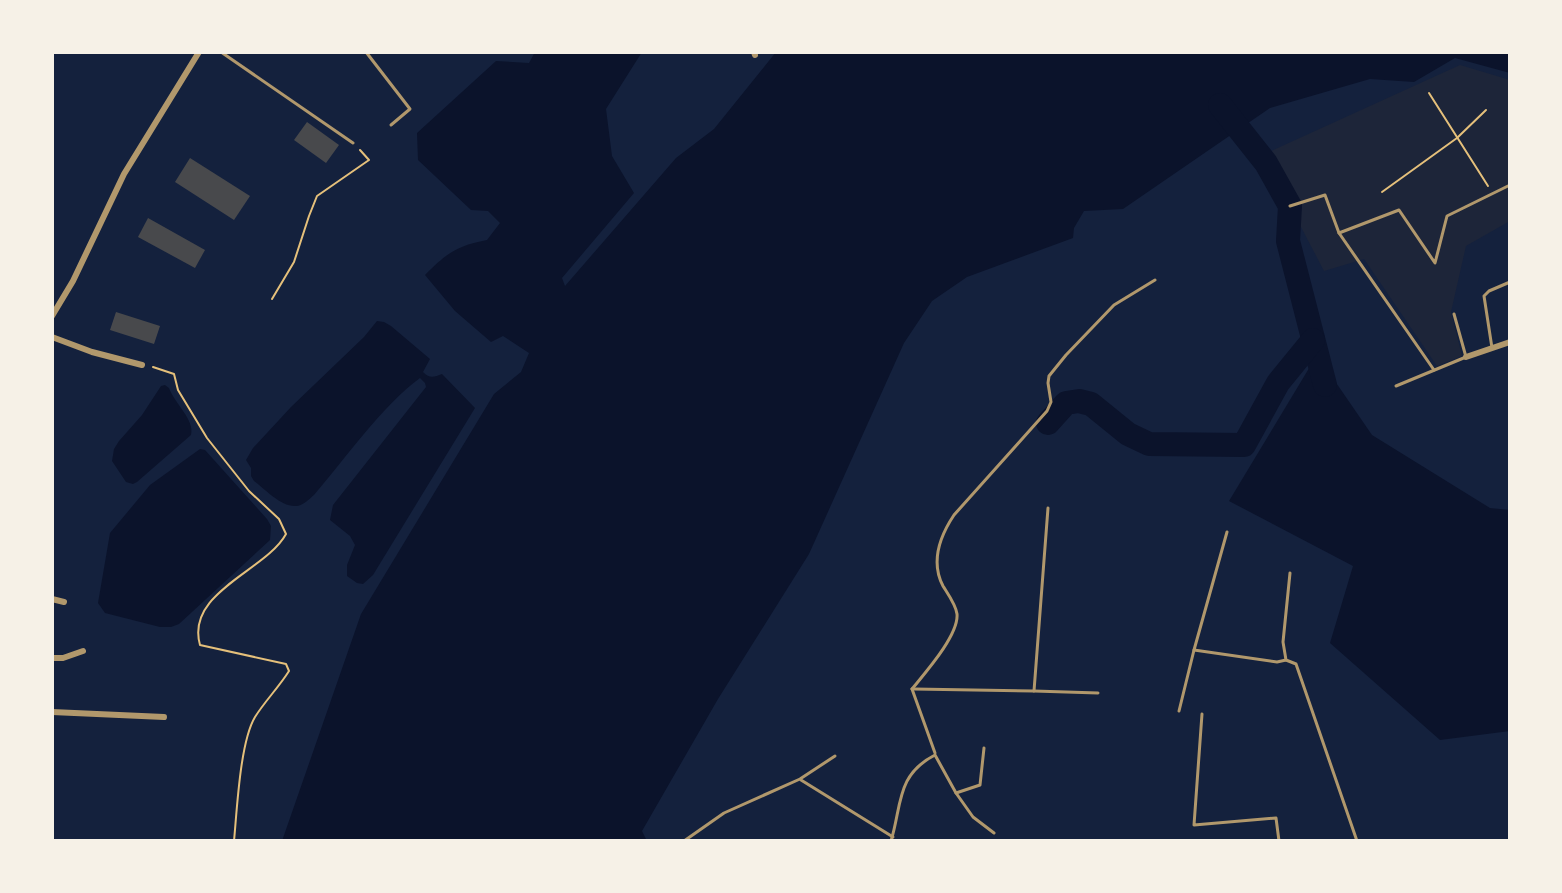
<svg xmlns="http://www.w3.org/2000/svg" width="1562" height="893" font-family="'DM Sans',sans-serif">
<style>
.green{fill:#1d2539}
.water{fill:#0b132b}
.lines{fill:none;stroke-linecap:round;stroke-linejoin:round}
.river{stroke:#0b132b;stroke-width:24}
.building{fill:#48494c}
.path{stroke:#e5c07b;stroke-width:2}
.service{stroke:#b1986c;stroke-width:3}
.minor{stroke:#b1986c;stroke-width:6}
</style>
<rect width="100%" height="100%" fill="#14213d"/>
<!-- green -->
<path class="green" d="M1460 65 1510 80V221L1466 246 1451 312 1462 356 1437 366 1364 259 1324 271 1290 206 1269 152Z"/>
<!-- water -->
<g class="water">
<path d="M535 52H642L606 109 612 156 634 193 562 278 565 286 676 158 714 129 776 52H1510V73L1455 58 1414 82 1370 79 1270 108 1123 209 1084 211 1074 228 1073 238 967 277 932 301 904 343 809 554 718 699 642 831 647 841H282L361 614 494 394 521 372 529 353 503 336 491 342 455 311 425 275C447 253 456 246 487 240L500 223 488 211 471 210 418 160 417 133 496 61 529 63Z"/>
<path d="M377 321 384 322 391 326 430 359 423 372C430 379 434 377 442 374L475 408 373 575 363 584 357 583 347 576V565L355 545 350 536 330 520 333 505 426 387 425 383 420 378C382 406 345 459 314 495 309 499 303 506 296 506 281 507 265 489 254 481L251 476V468L246 460 253 448 291 407 364 337Z"/>
<path d="M1317 355 1372 435 1490 508 1510 510V731L1440 740 1330 643 1353 566 1229 501Z"/>
<path d="M165 385 169 388C175 404 195 420 191 435L137 482 133 484 126 482 112 461 114 449 119 441 142 415 161 386Z"/>
<path d="M200 449 205 450 267 519 271 526 270 540 179 624 171 627H160L105 613 98 603 110 533 150 485Z"/>
</g>
<g class="lines">
<!-- river -->
<g class="river">
<path d="M1220 105 1266 163 1290 206 1288 241 1325 385"/>
<path d="M1048 423 1066 403 1079 401 1091 404 1128 434 1149 444 1244 445 1278 383 1313 340"/>
</g>
</g>
<!-- building -->
<g class="building">
<path d="M307 122 339 145 326 163 294 140Z"/>
<path d="M190 158 250 196 234 220 175 182Z"/>
<path d="M148 218 205 250 195 268 138 237Z"/>
<path d="M116 312 160 326 154 344 110 330Z"/>
</g>
<g class="lines">
<!-- path -->
<g class="path">
<path d="M1429 93 1488 186"/>
<path d="M1382 192 1457 138 1486 110"/>
<path d="M272 299 294 262 309 216 317 196 369 160 360 150"/>
<path d="M153 367 174 374 178 390 207 438 249 491 279 519 286 534C266 571 185 592 200 645L286 664 289 671C279 687 265 701 255 717 240 742 237 810 234 841"/>
</g>
<!-- service -->
<g class="service">
<path d="M221 52 353 143"/>
<path d="M366 52 410 109 391 125"/>
<path d="M1290 206 1325 195 1339 233 1399 210 1435 263 1447 216 1510 185"/>
<path d="M1339 233 1434 370"/>
<path d="M1492 348 1484 296 1489 291 1510 282"/>
<path d="M1396 386 1466 357 1454 314"/>
<path d="M1227 532 1194 650 1277 662 1286 660"/>
<path d="M1290 573 1283 642 1286 660 1296 664 1357 841"/>
<path d="M912 689C925 673 959 635 957 614 956 605 948 594 943 586 930 561 940 536 954 515L1047 411 1051 402 1048 383 1049 376 1066 355 1114 305 1155 280"/>
<path d="M912 689 935 753"/>
<path d="M914 689 1034 691 1048 508"/>
<path d="M1034 691 1098 693"/>
<path d="M1179 711 1194 650"/>
<path d="M1202 714 1194 825 1276 818 1279 841"/>
<path d="M801 780 893 837"/>
<path d="M956 793 980 785 984 748"/>
<path d="M684 841 724 813 800 779 835 756"/>
<path d="M891 841C902 805 896 775 935 755L956 793 973 817 994 833"/>
</g>
<!-- minor -->
<g class="minor">
<path d="M754 52 755 55"/>
<path d="M52 316 73 281 124 174 199 52"/>
<path d="M52 337 92 352 142 365"/>
<path d="M1466 357 1510 342"/>
<path d="M52 599 64 602"/>
<path d="M52 658H63L83 651"/>
<path d="M52 712 164 717"/>
</g>
</g>
<!-- border -->
<rect width="1562" height="893" fill="none" stroke="#f6f1e7" stroke-width="108"/>
</svg>
